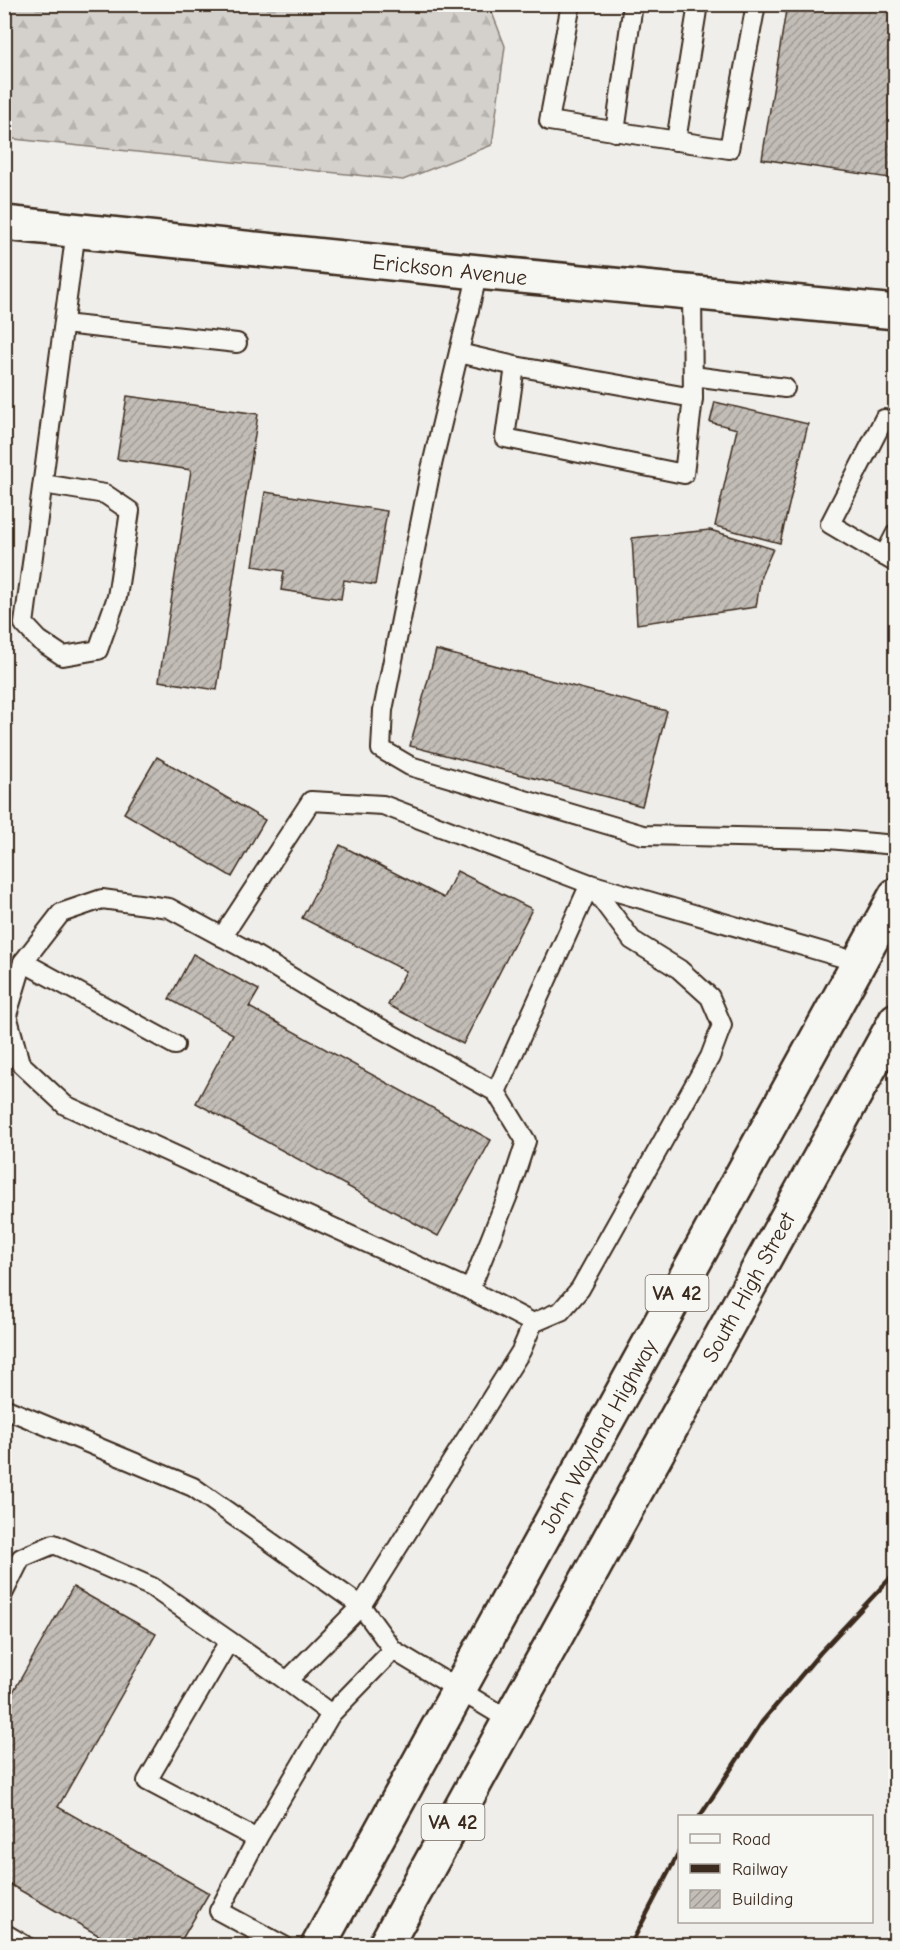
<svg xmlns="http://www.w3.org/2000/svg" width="900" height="1950" font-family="'Comic Neue',sans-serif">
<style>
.forest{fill:url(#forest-firs);stroke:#887e75;stroke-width:1.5}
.building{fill:url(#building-hatch);stroke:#3b2a1e;stroke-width:1.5}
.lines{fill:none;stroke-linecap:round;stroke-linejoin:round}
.service-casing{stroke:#3b2a1e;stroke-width:22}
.primary-casing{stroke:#3b2a1e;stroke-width:38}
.service{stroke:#f6f6f2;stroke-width:18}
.primary{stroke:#f6f6f2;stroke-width:33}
.rail{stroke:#3b2a1e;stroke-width:4.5}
.labels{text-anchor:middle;stroke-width:4.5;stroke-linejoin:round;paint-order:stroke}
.shield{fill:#f6f6f2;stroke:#73675e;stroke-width:1.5}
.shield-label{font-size:21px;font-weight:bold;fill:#3b2a1e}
.street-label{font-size:22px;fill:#3b2a1e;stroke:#f6f6f2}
</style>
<defs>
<pattern id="forest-firs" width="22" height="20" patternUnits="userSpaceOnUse" patternTransform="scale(1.5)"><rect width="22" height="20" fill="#d4d1cc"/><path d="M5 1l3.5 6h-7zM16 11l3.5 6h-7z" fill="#b7b4af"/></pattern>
<pattern id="building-hatch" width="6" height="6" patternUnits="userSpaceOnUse" patternTransform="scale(1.5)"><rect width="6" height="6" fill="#c2bdb7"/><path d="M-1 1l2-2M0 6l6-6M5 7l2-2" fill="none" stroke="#9f9a94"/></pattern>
</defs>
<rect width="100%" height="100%" fill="#efeeea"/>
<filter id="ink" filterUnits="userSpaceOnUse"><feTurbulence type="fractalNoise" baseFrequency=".0167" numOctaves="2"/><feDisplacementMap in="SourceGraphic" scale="12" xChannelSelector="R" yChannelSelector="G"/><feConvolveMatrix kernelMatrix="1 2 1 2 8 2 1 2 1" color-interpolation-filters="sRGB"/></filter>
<g filter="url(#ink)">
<!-- forest -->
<path class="forest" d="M5 4 489 5 505 46 492 145 403 180 5 138Z"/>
<!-- building -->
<g class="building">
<path d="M787 4H896V79L889 121 896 122V179L762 159Z"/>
<path d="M127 396 258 414 217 690 159 681 191 470 117 459Z"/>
<path d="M715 402 808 424 780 543 715 526 737 429 710 422Z"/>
<path d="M265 492 387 511 375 585 344 580 341 599 281 590 284 571 253 566Z"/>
<path d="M710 530 773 549 761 576 756 607 637 624 632 538Z"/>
<path d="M436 650 667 711 642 806 410 746Z"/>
<path d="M157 757 265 820 232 877 124 813Z"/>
<path d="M340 845 444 898 457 871 532 909 463 1044 388 1005 406 971 302 918Z"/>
<path d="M193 954 259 990 249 1007 491 1140 438 1236 196 1103 233 1034 169 999Z"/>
<path d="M73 1587 156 1634 58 1807 209 1893 178 1946H117L4 1881V1708Z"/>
</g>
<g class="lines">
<defs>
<g id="service">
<path d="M571 4 549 121 729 149 756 4"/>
<path d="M615 132 633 4"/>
<path d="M676 141 698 4"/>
<path d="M478 272 431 469 383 710 381 749 410 766 643 835 828 839 896 845"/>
<path d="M64 324 237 343"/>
<path d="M459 353 515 366 505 438 684 474 693 398 692 293"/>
<path d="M515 366 693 398"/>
<path d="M693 376 785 388"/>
<path d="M896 425 884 419 830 524 896 563"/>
<path d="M43 484 105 494 130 511 117 597 98 650 63 656 39 640 24 624C41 493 59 361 76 230"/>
<path d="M884 556 896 533"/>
<path d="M222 937 311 801 383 805 590 884 632 940 679 969 710 997 722 1025 710 1057 580 1289 561 1311 533 1323"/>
<path d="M23 962 175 1045"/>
<path d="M470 1290 65 1105 20 1063 7 1015 23 962 61 913 102 899 169 908 243 948 324 997 496 1092"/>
<path d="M4 1408 193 1487 361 1606 287 1681"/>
<path d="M4 1592 21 1558 54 1544 152 1587 287 1681 331 1714"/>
<path d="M229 1641 147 1781 257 1839"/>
<path d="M509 1720 393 1650 361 1606 521 1351 533 1323 470 1290 510 1190 526 1141 496 1092 590 884 858 962"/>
<path d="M4 1933 26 1946"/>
<path d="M284 1946 219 1911 257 1839 331 1714 393 1650"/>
</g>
<g id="primary">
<path d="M4 223 478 272 896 312"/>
<path d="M318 1946 896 895"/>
<path d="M385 1946 896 1020"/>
</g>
</defs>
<!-- service casing -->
<use href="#service" class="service-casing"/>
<!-- primary casing -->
<use href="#primary" class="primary-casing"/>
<!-- service -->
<use href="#service" class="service"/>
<!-- primary -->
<use href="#primary" class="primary"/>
<!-- rail -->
<g class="rail">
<path d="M700 1816 762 1722 820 1653 896 1572"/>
<path d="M630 1946 680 1850"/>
</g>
</g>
</g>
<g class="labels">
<!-- shield labels -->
<g class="shield">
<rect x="645.5" y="1275" width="63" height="36" rx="4.5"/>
<rect x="421.5" y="1804" width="63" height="36" rx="4.5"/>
</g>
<g class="shield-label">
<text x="677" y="1300">VA 42</text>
<text x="453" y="1829">VA 42</text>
</g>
<!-- street labels -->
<g class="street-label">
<text transform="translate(450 269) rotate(6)" y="8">Erickson Avenue</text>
<text transform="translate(748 1287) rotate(-61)" y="8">South High Street</text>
<text transform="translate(598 1436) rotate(-61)" y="8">John Wayland Highway</text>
</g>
</g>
<!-- margin -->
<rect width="900" height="1950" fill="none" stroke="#f6f6f2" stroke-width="24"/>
<rect x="12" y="12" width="876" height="1926" fill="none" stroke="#3b2a1e" stroke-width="2" filter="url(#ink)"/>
<!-- legend -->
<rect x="678" y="1815" width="195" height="108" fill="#f6f6f2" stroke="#aba49d" stroke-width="1.5"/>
<rect x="690" y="1834" width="30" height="9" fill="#f6f6f2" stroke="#aba49d" stroke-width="1.5"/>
<text x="732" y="1845" font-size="18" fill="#3b2a1e">Road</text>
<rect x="690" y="1864" width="30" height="9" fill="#3b2a1e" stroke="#aba49d" stroke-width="1.5"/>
<text x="732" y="1875" font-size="18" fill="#3b2a1e">Railway</text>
<rect x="690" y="1890" width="30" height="18" fill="url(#building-hatch)" stroke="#aba49d" stroke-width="1.5"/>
<text x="732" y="1905" font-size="18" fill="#3b2a1e">Building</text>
</svg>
